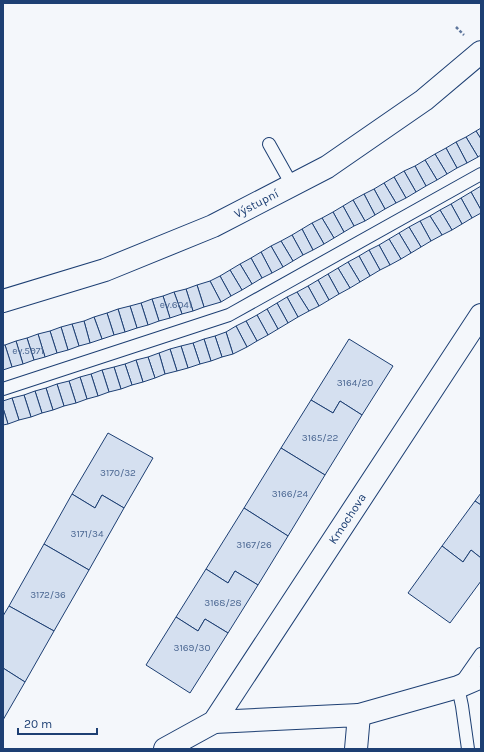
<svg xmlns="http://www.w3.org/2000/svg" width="484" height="752" font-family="Karla,sans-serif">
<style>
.building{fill:#d5e0f0;stroke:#1d3f73}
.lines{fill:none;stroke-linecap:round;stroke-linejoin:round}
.lane-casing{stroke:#1d3f73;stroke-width:14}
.street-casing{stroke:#1d3f73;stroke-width:24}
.secondary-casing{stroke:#1d3f73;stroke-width:24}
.path{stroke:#5e769c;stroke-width:2.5;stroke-dasharray:3 2;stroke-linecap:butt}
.lane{stroke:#f4f7fb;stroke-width:12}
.street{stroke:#f4f7fb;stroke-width:22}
.secondary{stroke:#f4f7fb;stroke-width:22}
.labels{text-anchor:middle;stroke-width:3;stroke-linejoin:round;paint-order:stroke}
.number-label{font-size:10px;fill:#4b6792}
.street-label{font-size:12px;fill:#1d3f73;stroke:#f4f7fb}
</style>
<rect width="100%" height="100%" fill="#f4f7fb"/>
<!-- building -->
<g class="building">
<path d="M481 128V139L476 131Z"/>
<path d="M476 131 481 139V155L478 157 466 137Z"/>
<path d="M466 137 478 157 467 163 456 142Z"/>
<path d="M456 142 467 163 457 168 446 148Z"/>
<path d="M446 148 457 168 447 174 435 154Z"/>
<path d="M435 154 447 174 437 180 425 160Z"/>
<path d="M425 160 437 180 426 186 415 166Z"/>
<path d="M415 166 426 186 416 192 404 171Z"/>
<path d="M404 171 416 192 406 198 394 177Z"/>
<path d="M394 177 406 198 396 203 384 183Z"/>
<path d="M384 183 396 203 385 209 374 189Z"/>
<path d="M481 186V210L471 192Z"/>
<path d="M374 189 385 209 375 215 364 194Z"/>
<path d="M471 192 481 210V213L472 218 461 198Z"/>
<path d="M364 194 375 215 365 221 353 200Z"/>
<path d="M461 198 472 218 462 224 451 204Z"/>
<path d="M353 200 365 221 354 226 343 206Z"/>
<path d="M451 204 462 224 452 230 440 210Z"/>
<path d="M343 206 354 226 344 232 333 212Z"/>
<path d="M440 210 452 230 442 235 430 216Z"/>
<path d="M333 212 344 232 334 238 322 218Z"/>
<path d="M430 216 442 235 431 241 420 221Z"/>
<path d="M322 218 334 238 324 244 312 223Z"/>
<path d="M420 221 431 241 421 247 409 227Z"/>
<path d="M312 223 324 244 313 250 302 229Z"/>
<path d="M409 227 421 247 411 253 399 233Z"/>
<path d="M302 229 313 250 303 255 292 235Z"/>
<path d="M399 233 411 253 401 259 389 239Z"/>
<path d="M292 235 303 255 293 261 281 241Z"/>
<path d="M389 239 401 259 390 265 379 245Z"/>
<path d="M281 241 293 261 283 267 271 246Z"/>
<path d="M379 245 390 265 380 270 369 250Z"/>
<path d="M271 246 283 267 272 273 261 252Z"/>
<path d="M369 250 380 270 370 276 359 256Z"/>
<path d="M261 252 272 273 262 278 251 258Z"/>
<path d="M359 256 370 276 360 282 348 262Z"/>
<path d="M251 258 262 278 252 284 240 264Z"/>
<path d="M348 262 360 282 350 288 338 268Z"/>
<path d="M240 264 252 284 242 290 230 270Z"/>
<path d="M338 268 350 288 339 294 328 274Z"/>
<path d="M230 270 242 290 231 296 220 276Z"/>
<path d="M328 274 339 294 329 300 318 280Z"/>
<path d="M220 276 231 296 221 302 210 281Z"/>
<path d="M318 280 329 300 319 306 308 286Z"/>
<path d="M210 281 221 302 204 307 197 285Z"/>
<path d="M197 285 204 307 193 311 186 289Z"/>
<path d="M308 286 319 306 309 311 297 292Z"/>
<path d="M186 289 193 311 182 314 174 292Z"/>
<path d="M174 292 182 314 170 318 163 296Z"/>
<path d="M297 292 309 311 298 317 287 297Z"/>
<path d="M163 296 170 318 159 321 152 299Z"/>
<path d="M287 297 298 317 288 323 277 303Z"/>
<path d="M152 299 159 321 148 325 141 303Z"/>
<path d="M141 303 148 325 137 328 130 306Z"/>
<path d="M277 303 288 323 278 329 267 309Z"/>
<path d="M130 306 137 328 125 332 118 309Z"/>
<path d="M118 309 125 332 114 335 107 313Z"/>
<path d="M267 309 278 329 268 335 257 315Z"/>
<path d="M107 313 114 335 102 339 94 317Z"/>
<path d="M257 315 268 335 257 341 246 321Z"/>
<path d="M94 317 102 339 90 343 84 321Z"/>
<path d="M84 321 90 343 79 346 72 324Z"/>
<path d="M246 321 257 341 247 347 236 326Z"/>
<path d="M72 324 79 346 68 350 61 327Z"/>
<path d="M236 326 247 347 233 354 226 332Z"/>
<path d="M61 327 68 350 57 353 50 331Z"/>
<path d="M50 331 57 353 45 357 38 334Z"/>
<path d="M226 332 233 354 222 357 215 336Z"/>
<path d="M38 334 45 357 34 360 27 338Z"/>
<path d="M215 336 222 357 211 361 204 339Z"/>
<path d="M27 338 34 360 23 364 16 341Z"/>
<path d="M204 339 211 361 200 364 193 343Z"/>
<path d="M349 339 393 366 362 415 340 401 333 413 311 400Z"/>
<path d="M16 341 23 364 12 367 5 345Z"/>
<path d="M193 343 200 364 188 368 181 346Z"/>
<path d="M3 345H5L12 367 3 370Z"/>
<path d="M181 346 188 368 177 371 170 349Z"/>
<path d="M170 349 177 371 165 374 159 353Z"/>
<path d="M159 353 165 374 155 378 148 357Z"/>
<path d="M148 357 155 378 143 382 136 360Z"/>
<path d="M136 360 143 382 132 385 125 364Z"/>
<path d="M125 364 132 385 121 389 114 367Z"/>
<path d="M114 367 121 389 109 392 102 370Z"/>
<path d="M102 370 109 392 98 396 91 374Z"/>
<path d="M91 374 98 396 87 399 80 377Z"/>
<path d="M80 377 87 399 76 403 69 381Z"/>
<path d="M69 381 76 403 64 406 57 384Z"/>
<path d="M57 384 64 406 53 410 46 388Z"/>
<path d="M46 388 53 410 42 413 35 391Z"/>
<path d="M35 391 42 413 31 417 24 395Z"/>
<path d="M24 395 31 417 19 420 12 398Z"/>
<path d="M12 398 19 420 8 424 3 408V401Z"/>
<path d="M311 400 333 413 340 401 362 415 325 475 281 448Z"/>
<path d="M3 408 8 424 3 425Z"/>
<path d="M108 433 153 458 124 508 102 495 95 508 72 494Z"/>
<path d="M281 448 325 475 288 536 244 508Z"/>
<path d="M481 493V505L475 501Z"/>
<path d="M72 494 95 508 102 495 124 508 89 570 44 544Z"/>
<path d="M475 501 481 505V558L471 550 463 562 442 546Z"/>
<path d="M244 508 288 536 258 585 235 571 228 583 206 569Z"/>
<path d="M44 544 89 570 54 631 9 606Z"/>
<path d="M442 546 463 562 471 550 481 558V581L450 623 408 593Z"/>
<path d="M206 569 228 583 235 571 258 585 228 633 205 619 198 631 176 617Z"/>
<path d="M9 606 54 631 25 682 3 668V616Z"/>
<path d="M176 617 198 631 205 619 228 633 190 693 146 665Z"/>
<path d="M3 668 25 682 3 720Z"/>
</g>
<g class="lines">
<defs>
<g id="lane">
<path d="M269 144 292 185"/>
<path d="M3 389 229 315 481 174"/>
<path d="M468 749 462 706 458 687 481 654"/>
</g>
<g id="street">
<path d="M359 715 458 687 481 677"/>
<path d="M214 722 359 715 356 749"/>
<path id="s1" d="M165 749 214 722 481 315"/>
</g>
<g id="secondary">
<path id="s2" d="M3 301 105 270 213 226 327 167 424 100 481 52"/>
</g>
</defs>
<!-- lane casing -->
<use href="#lane" class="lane-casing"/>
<!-- street casing -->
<use href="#street" class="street-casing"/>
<!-- secondary casing -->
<use href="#secondary" class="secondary-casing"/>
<!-- path -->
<path class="path" d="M456 27 464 35"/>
<!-- lane -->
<use href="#lane" class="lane"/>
<!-- street -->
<use href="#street" class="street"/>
<!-- secondary -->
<use href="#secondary" class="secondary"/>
</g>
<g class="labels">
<!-- number labels -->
<g class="number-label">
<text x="176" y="308">ev.6041</text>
<text x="28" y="354">ev.5971</text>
<text x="355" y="386">3164/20</text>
<text x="320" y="441">3165/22</text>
<text x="118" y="476">3170/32</text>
<text x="290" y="497">3166/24</text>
<text x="87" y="537">3171/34</text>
<text x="254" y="548">3167/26</text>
<text x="48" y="598">3172/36</text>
<text x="223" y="606">3168/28</text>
<text x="192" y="651">3169/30</text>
</g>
<!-- street labels -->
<g class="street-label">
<text dy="4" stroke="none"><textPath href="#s2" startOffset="272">Výstupní</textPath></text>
<text dy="4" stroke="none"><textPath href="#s1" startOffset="299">Kmochova</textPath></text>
</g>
</g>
<!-- border -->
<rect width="484" height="752" fill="none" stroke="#1d3f73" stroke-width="8"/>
<!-- scale -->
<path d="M18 728v6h79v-6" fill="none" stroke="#1d3f73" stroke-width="2"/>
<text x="24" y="728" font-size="12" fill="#1d3f73" stroke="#f4f7fb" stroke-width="3" paint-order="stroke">20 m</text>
</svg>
